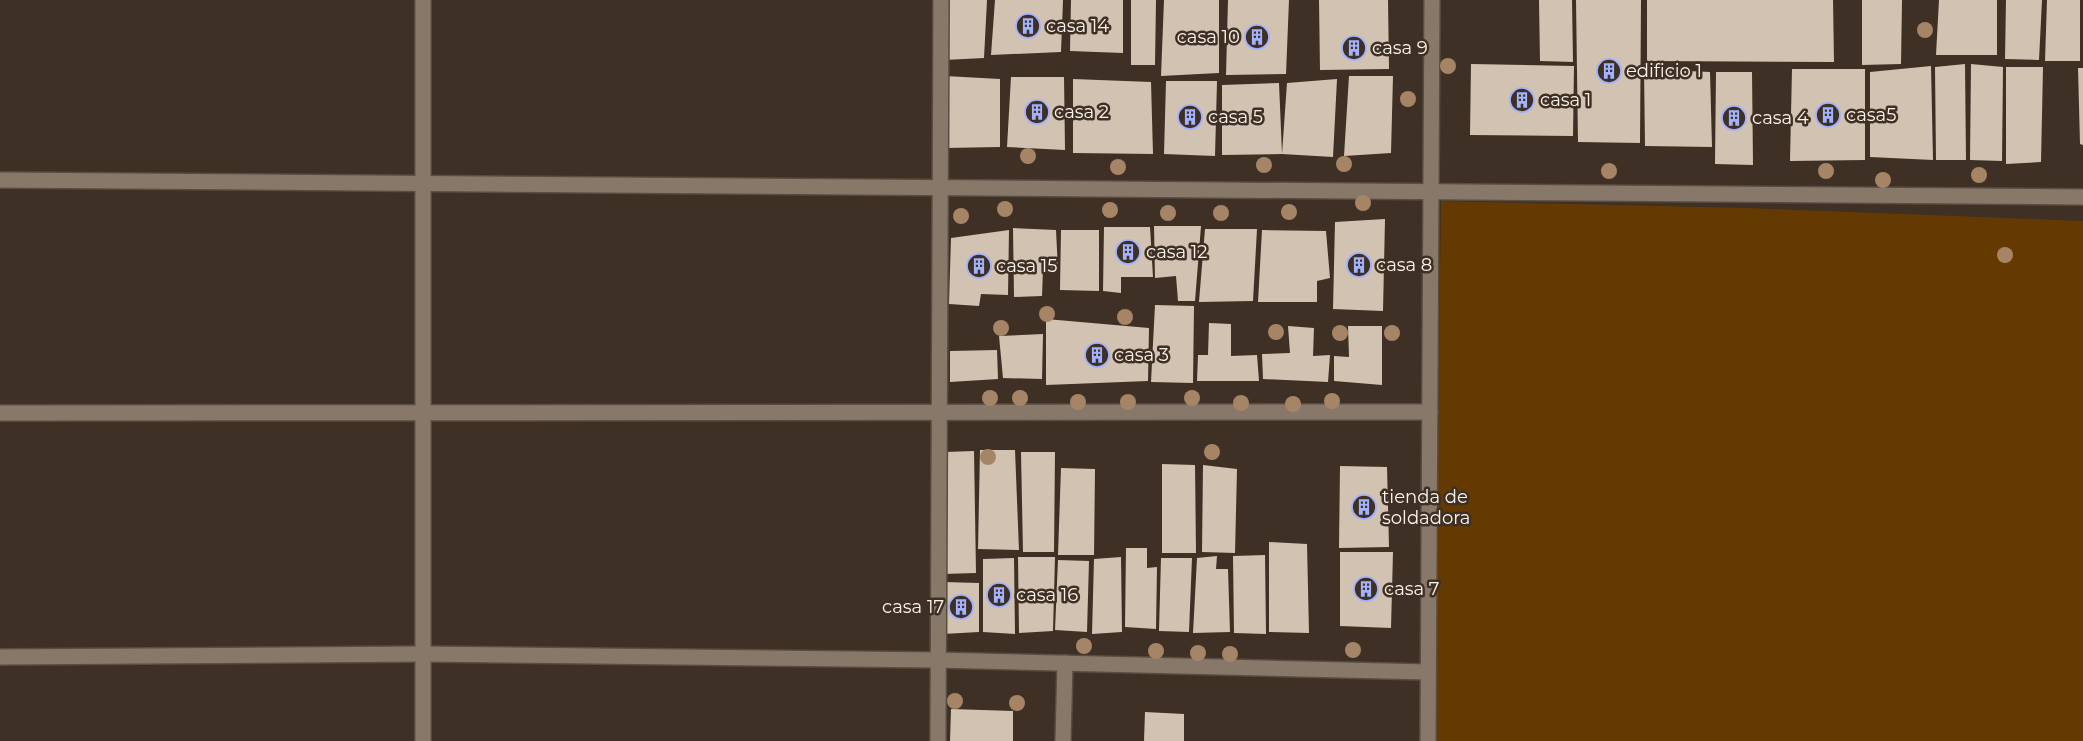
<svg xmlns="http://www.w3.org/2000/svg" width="2083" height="741" font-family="Montserrat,sans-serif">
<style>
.green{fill:#643a02}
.building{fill:#d2c2b2}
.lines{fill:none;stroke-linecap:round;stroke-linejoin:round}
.street-casing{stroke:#584d42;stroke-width:18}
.street{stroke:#87786a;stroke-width:15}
.tree{fill:#a68567}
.labels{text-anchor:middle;stroke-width:5;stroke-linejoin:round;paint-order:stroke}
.poi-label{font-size:18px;fill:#fcf3eb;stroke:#3e3024;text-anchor:start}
</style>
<rect width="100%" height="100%" fill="#3e3024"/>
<!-- green -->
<path class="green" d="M1441 201 1747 208 2083 221V741H1434Z"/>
<!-- building -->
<g class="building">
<path d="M946 0H987L984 58 944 60Z"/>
<path d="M995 0H1063L1061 52 991 55Z"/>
<path d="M1071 0H1123V53L1070 51Z"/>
<path d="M1131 0H1156L1155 65H1131Z"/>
<path d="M1164 0H1219V73L1161 76Z"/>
<path d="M1228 0H1289L1286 74 1226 75Z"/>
<path d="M1319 0H1388L1389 69 1320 70Z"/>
<path d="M1539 0H1572L1573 62 1540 61Z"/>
<path d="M1576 0H1641L1640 143 1578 142Z"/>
<path d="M1647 0H1833L1834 62 1647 61Z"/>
<path d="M1862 0H1902L1901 64 1862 65Z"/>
<path d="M1939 0H1997V55H1936Z"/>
<path d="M2006 0H2042L2039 60 2005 59Z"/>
<path d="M2047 0H2080V61H2045Z"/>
<path d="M1471 64 1574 66 1573 136 1470 135Z"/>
<path d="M1965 64 1966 160H1936L1935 67Z"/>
<path d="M1971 64 2003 67 2002 161 1970 160Z"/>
<path d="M1931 66 1933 160 1870 157V72Z"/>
<path d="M2006 67H2043L2041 162 2006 164Z"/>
<path d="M2078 68H2083V145L2080 144Z"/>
<path d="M1644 69 1710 72 1712 147 1645 146Z"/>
<path d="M1792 69H1865V160L1790 161Z"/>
<path d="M1716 72H1752L1753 165 1715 164Z"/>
<path d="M945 76 1000 79V147L945 148Z"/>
<path d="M1349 76H1393L1391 153 1344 156Z"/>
<path d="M1011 77H1064L1065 150 1007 147Z"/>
<path d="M1073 79 1151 82 1153 154 1073 153Z"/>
<path d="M1337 79 1333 157 1282 154 1287 83Z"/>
<path d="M1166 81H1217L1215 156 1164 154Z"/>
<path d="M1279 83 1282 154 1222 155V85Z"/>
<path d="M1385 219 1383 311 1333 309 1335 222Z"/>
<path d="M1154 226H1201L1195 301H1178L1176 276 1155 278Z"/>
<path d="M1104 227H1150L1153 277H1121V293L1103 291Z"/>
<path d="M1013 228 1056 230 1058 270 1043 269 1042 296 1014 297Z"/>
<path d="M1205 229H1257L1253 301 1199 302Z"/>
<path d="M1009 230 1008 295 981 294 979 306 949 304 951 238Z"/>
<path d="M1061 230H1099V291L1060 290Z"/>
<path d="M1262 230 1326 231 1330 278 1317 281V302H1258Z"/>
<path d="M1155 305 1194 306 1193 383 1151 382Z"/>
<path d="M1046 319 1149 328 1148 381 1046 385Z"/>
<path d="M1209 323 1231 324V356L1257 355 1259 381H1197L1198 355H1208Z"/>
<path d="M1288 326 1314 328 1313 356 1330 355 1328 382 1263 379 1262 354 1290 353Z"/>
<path d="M1348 326H1382V385L1334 381V356L1349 357Z"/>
<path d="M1043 334 1042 379 1003 378 999 336Z"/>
<path d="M997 350 998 379 950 382V351Z"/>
<path d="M980 450H1015L1019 550 978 549Z"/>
<path d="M974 451 976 573 943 574 945 452Z"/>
<path d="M1021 452H1055L1054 552H1023Z"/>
<path d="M1162 464 1195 465 1196 553H1162Z"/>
<path d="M1203 465 1237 469 1235 553 1202 552Z"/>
<path d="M1340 466 1387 467 1389 547 1339 548Z"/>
<path d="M1061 468 1095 469 1094 555H1058Z"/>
<path d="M1269 542 1307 544 1309 633 1269 632Z"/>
<path d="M1126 548H1147V568L1157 567 1156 629 1125 627Z"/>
<path d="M1340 552H1393L1391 628 1340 626Z"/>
<path d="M1265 555 1266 634 1234 633 1233 556Z"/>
<path d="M1217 556 1216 569H1228L1230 632 1193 633 1197 558Z"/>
<path d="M1018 557H1055L1053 631 1019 633Z"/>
<path d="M1121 557 1122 632 1092 634 1094 559Z"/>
<path d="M1014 558 1015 634 983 632V559Z"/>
<path d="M1161 558H1192L1189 632 1159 631Z"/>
<path d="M1058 560 1089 561 1087 632 1055 630Z"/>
<path d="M944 582 979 583V632L943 634Z"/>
<path d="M951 709 1013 711V741H950Z"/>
<path d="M1145 712 1184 714V741H1144Z"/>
</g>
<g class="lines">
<defs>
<g id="street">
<path d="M0 180 2083 197"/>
<path d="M0 413 1430 412"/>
<path d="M0 657 423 654 938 660 1428 672"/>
<path d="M423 741V0"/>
<path d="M938 741 941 0"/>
<path d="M1063 741 1065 663"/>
<path d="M1428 741 1432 0"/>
</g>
</defs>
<!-- street casing -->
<use href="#street" class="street-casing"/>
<!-- street -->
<use href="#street" class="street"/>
</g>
<!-- trees -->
<g class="tree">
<circle cx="1925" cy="30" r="8"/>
<circle cx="1448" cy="66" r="8"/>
<circle cx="1408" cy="99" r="8"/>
<circle cx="1028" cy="156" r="8"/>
<circle cx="1344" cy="164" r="8"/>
<circle cx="1264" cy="165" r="8"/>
<circle cx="1118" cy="167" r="8"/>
<circle cx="1609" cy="171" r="8"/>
<circle cx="1826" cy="171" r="8"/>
<circle cx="1979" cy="175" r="8"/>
<circle cx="1883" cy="180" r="8"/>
<circle cx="1363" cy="203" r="8"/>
<circle cx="1005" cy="209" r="8"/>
<circle cx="1110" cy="210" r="8"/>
<circle cx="1289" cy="212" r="8"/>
<circle cx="1168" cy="213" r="8"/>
<circle cx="1221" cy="213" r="8"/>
<circle cx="961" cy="216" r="8"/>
<circle cx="2005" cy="255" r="8"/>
<circle cx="1047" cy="314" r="8"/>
<circle cx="1125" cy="317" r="8"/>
<circle cx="1001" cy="328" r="8"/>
<circle cx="1276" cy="332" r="8"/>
<circle cx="1340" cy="333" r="8"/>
<circle cx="1392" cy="333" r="8"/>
<circle cx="990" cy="398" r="8"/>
<circle cx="1020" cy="398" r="8"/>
<circle cx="1192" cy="398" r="8"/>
<circle cx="1332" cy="401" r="8"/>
<circle cx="1078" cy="402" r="8"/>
<circle cx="1128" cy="402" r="8"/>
<circle cx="1241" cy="403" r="8"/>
<circle cx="1293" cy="404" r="8"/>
<circle cx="1212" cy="452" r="8"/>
<circle cx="988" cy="457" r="8"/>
<circle cx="1084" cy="646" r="8"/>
<circle cx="1353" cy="650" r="8"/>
<circle cx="1156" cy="651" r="8"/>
<circle cx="1198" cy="653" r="8"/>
<circle cx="1230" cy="654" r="8"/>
<circle cx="955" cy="701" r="8"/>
<circle cx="1017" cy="703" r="8"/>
</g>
<!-- icons -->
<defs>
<symbol id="building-ring" viewBox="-11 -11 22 22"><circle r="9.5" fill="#3e3024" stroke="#a3b2fd" stroke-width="1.5"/><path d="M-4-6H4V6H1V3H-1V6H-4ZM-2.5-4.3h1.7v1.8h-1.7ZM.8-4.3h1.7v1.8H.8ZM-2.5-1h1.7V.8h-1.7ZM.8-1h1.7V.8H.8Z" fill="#a3b2fd"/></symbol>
</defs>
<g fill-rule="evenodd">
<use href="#building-ring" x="1014" y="12" width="28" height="28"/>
<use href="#building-ring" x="1243" y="23" width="28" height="28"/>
<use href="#building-ring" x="1340" y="34" width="28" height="28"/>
<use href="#building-ring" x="1595" y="57" width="28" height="28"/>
<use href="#building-ring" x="1508" y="86" width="28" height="28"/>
<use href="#building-ring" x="1023" y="98" width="28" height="28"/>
<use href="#building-ring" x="1814" y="101" width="28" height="28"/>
<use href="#building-ring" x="1176" y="103" width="28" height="28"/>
<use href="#building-ring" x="1720" y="104" width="28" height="28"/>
<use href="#building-ring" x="1114" y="238" width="28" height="28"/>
<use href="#building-ring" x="1345" y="251" width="28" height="28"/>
<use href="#building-ring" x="965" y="252" width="28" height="28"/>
<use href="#building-ring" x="1083" y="341" width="28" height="28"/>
<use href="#building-ring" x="1350" y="493" width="28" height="28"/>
<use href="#building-ring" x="1352" y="575" width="28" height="28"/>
<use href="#building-ring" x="985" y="581" width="28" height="28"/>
<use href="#building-ring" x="947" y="593" width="28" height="28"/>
</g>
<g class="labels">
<!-- poi labels -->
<g class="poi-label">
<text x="1046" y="32">casa 14</text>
<text x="1240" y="43" text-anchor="end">casa 10</text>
<text x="1372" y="54">casa 9</text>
<text x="1626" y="77">edificio 1</text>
<text x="1540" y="106">casa 1</text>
<text x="1054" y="118">casa 2</text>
<text x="1846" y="121">casa5</text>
<text x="1208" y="123">casa 5</text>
<text x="1752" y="124">casa 4</text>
<text x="1146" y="258">casa 12</text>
<text x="1376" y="271">casa 8</text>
<text x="996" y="272">casa 15</text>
<text x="1114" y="361">casa 3</text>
<text x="1382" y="503">tienda de<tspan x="1382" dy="21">soldadora</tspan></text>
<text x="1384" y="595">casa 7</text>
<text x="1016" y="601">casa 16</text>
<text x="944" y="613" text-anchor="end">casa 17</text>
</g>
</g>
</svg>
